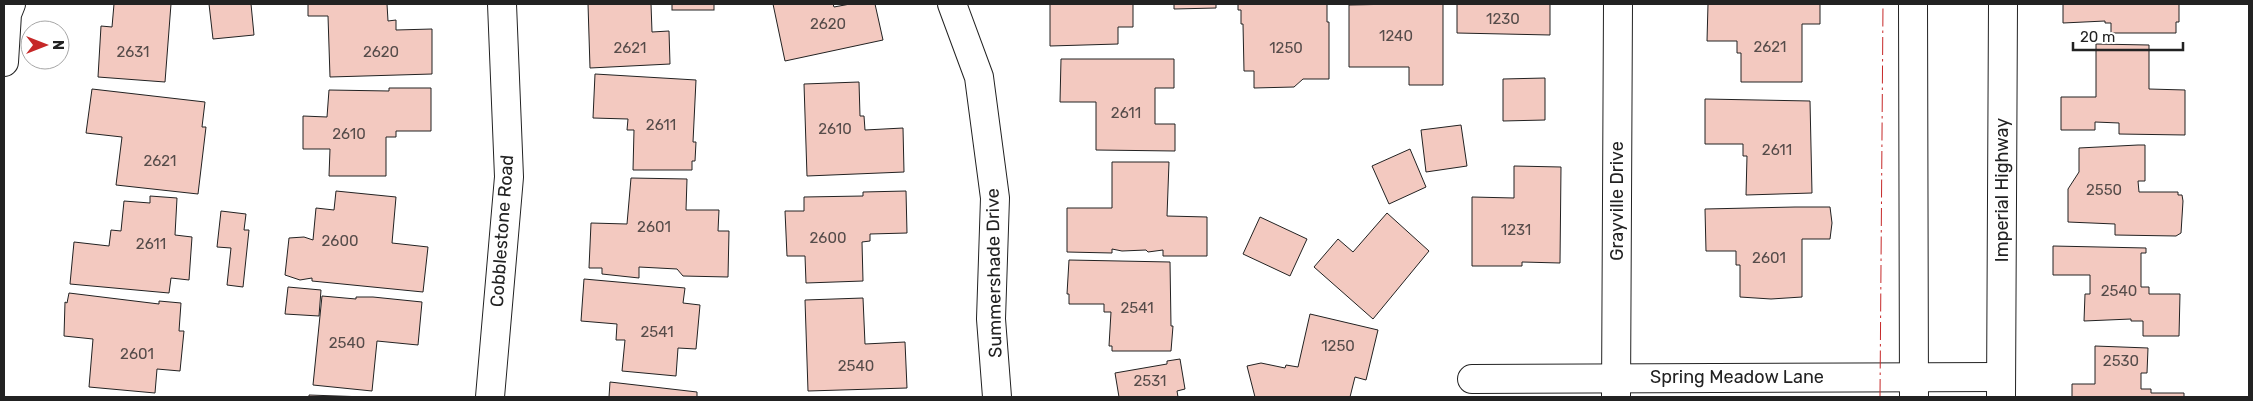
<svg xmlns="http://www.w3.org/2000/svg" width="2253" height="401" font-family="Rubik,sans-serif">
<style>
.building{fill:#f3c9c0;stroke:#222}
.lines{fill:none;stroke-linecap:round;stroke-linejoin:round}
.street-casing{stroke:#222;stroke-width:30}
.primary-casing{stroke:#222;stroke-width:30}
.street{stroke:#fff;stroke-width:28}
.primary{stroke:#fff;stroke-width:28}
.power{stroke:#c62828;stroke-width:1;stroke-dasharray:18 4 2.5 4;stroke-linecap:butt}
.labels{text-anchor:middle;stroke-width:4;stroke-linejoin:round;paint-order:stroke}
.number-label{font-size:15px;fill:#564c4a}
.street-label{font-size:18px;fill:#222;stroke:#fff}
</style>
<rect width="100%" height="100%" fill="#fff"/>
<!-- building -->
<g class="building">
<path d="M114 4H171L165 82 98 77 101 26 112 27Z"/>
<path d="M209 4H251L254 35 213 39Z"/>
<path d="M308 4H387L388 21 396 20V30L432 29V74L330 77 328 16H308Z"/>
<path d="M588 4H651L652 32 669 31 670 64 590 68Z"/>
<rect x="672" y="4" width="42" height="6"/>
<path d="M773 4H833L834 7 850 4H875L883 40 785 61Z"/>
<path d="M1050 4H1133V27H1118V44L1050 46Z"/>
<path d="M1174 4H1216V8L1174 9Z"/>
<path d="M1238 4H1327V22H1329V79H1303L1294 87 1254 88V71H1244L1243 24H1241V10H1238Z"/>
<path d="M1398 4H1443V85H1409V67H1349V5Z"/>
<path d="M1457 4H1550V35L1457 33Z"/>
<path d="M1708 4H1820V24H1802V82H1741V53H1737V41H1707Z"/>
<path d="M2063 4H2179V22H2176V33H2111V23H2105V21L2063 23Z"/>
<path d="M2096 44 2149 45V89L2185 90V135L2119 134V123L2095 122V130H2061V97H2096Z"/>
<path d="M1061 59H1174V88H1155V124H1175V151L1096 150V102H1060Z"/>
<path d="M595 74 696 80 693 142H696L695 161H692V170H633L634 130H627L628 119 593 118Z"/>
<path d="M1545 78V120L1503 121V79Z"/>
<path d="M859 82 860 116H864L865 130 903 128 904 172 807 176 804 84Z"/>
<path d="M389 88H431V131H396V137H386V176H329L330 149H303V116L327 117 329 90 389 91Z"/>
<path d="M92 89 205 102 202 127H206L198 194 116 185 122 137 86 133Z"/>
<path d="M1705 99 1810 101 1812 193 1746 195 1747 156H1743V144H1705Z"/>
<path d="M1461 125 1467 166 1426 172 1421 130Z"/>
<path d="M2138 145H2145V181H2138L2139 192H2178V195H2182L2183 201 2181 233 2176 236 2115 235V224L2068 222V189L2079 172V148Z"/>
<path d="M1410 149 1426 187 1389 204 1372 166Z"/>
<path d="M1112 162H1169L1167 216 1207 217V256H1163V250L1148 252 1146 250 1122 251 1112 249V253L1067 252V208H1112Z"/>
<path d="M1514 166 1561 167 1560 263 1522 262V266H1472V197L1514 198Z"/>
<path d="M631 178 687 179 686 210H719L718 231H729L728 277 683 276 677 269 639 267V278L602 274V268H589L591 223 627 224Z"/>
<path d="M336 191 396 197 392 243 428 247 423 292 312 281V278L300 280 285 275 289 238 304 237 313 240 316 208 334 210Z"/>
<path d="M906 191 907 233 870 234V241L862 242 863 281 806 283 805 256H787L785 211H804V197L863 196V192Z"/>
<path d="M150 196 177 198 175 235 192 237 189 280 171 278 169 293 70 284 74 242 109 246 111 230 121 231 124 201 150 203Z"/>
<path d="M1795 207H1830L1832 223 1830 239H1802V297L1771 299 1740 297V265H1736V251H1706L1705 209Z"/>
<path d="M221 211 246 214 244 230H249L243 287 227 285 231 248 217 247Z"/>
<path d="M1387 213 1429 251 1373 319 1314 267 1338 239 1353 252Z"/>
<path d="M1260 217 1307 239 1290 276 1243 254Z"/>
<path d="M2053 246 2146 248V253H2141V287H2149V294H2180L2179 336H2143V321H2131V319L2084 321 2085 294H2090V275H2053Z"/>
<path d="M1069 260 1170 262 1171 326H1173L1171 351H1112V346H1109L1111 312H1104V304H1069V294H1067Z"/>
<path d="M584 279 685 288 683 303 700 305 696 349 678 348 676 376 622 371 625 340H616L617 324 581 321Z"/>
<path d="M288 287 321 290 319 316 285 314Z"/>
<path d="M69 293 159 304V301L181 303 179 331H184L180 371 157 369 155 393 89 387 93 339 64 336 65 302 67 303Z"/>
<path d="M322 296 356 299V297H373L422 302 418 345 377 341 372 391 313 385Z"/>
<path d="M863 298 865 344 905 342 907 388 808 391 805 300Z"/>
<path d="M1310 314 1378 330 1366 380 1355 377 1350 397H1255L1247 366 1261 363 1285 368 1286 365 1298 367Z"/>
<path d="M2095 346 2148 348 2147 373H2141V389H2151V393H2184V397H2072V384H2095Z"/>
<path d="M1180 359 1185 389 1177 391 1178 397H1119L1115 373 1167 364V361Z"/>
<path d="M610 382 697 392V397H609Z"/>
<path d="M309 395 366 397H309Z"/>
</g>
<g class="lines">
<defs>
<g id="street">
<path d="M952 4 979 77 995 198 991 319 997 397"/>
<path d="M4 62 7 14 11 4"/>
<path d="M1472 379 2001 377"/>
<path d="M490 397 509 177 502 4"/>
<path d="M1616 397 1618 4"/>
</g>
<g id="primary">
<path d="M1913 4 1914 397"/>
<path d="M2001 397 2003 4"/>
</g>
</defs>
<!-- street casing -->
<use href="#street" class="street-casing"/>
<!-- primary casing -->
<use href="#primary" class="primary-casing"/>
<!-- street -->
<use href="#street" class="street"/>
<!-- primary -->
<use href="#primary" class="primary"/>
<!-- power -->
<path class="power" d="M1880 397 1883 4"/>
</g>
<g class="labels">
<!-- number labels -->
<g class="number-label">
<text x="1503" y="24">1230</text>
<text x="828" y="29">2620</text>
<text x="1396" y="41">1240</text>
<text x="1770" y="52">2621</text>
<text x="630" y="53">2621</text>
<text x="1286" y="53">1250</text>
<text x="133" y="57">2631</text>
<text x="381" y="57">2620</text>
<text x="1126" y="118">2611</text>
<text x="661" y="130">2611</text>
<text x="835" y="134">2610</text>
<text x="349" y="139">2610</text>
<text x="1777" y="155">2611</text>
<text x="160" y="166">2621</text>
<text x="2104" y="195">2550</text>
<text x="654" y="232">2601</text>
<text x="1516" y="235">1231</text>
<text x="828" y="243">2600</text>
<text x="340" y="246">2600</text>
<text x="151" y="249">2611</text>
<text x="1769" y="263">2601</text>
<text x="2119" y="296">2540</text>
<text x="1137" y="313">2541</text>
<text x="657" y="337">2541</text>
<text x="347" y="348">2540</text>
<text x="1338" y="351">1250</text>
<text x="137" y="359">2601</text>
<text x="2121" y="366">2530</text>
<text x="856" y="371">2540</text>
<text x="1150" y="386">2531</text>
</g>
<!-- street labels -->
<g class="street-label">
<text transform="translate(2002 190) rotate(-90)" y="6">Imperial Highway</text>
<text transform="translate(1617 201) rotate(-90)" y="6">Grayville Drive</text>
<text transform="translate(502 231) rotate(-86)" y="6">Cobblestone Road</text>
<text transform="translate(994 273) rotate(-91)" y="6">Summershade Drive</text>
<text x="1737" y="383">Spring Meadow Lane</text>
</g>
</g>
<!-- border -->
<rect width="2253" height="401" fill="none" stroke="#222222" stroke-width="10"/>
<!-- north arrow -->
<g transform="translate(45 45) rotate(90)"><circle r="24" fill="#ffffff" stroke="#a7a7a7"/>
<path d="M0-4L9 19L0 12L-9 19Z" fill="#c62828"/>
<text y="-8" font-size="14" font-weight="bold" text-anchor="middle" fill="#222222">N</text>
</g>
<!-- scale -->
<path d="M2073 42v8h110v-8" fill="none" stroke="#222222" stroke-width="2.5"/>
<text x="2080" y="42" font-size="15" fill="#222222" stroke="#ffffff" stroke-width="4" paint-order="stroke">20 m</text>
</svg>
